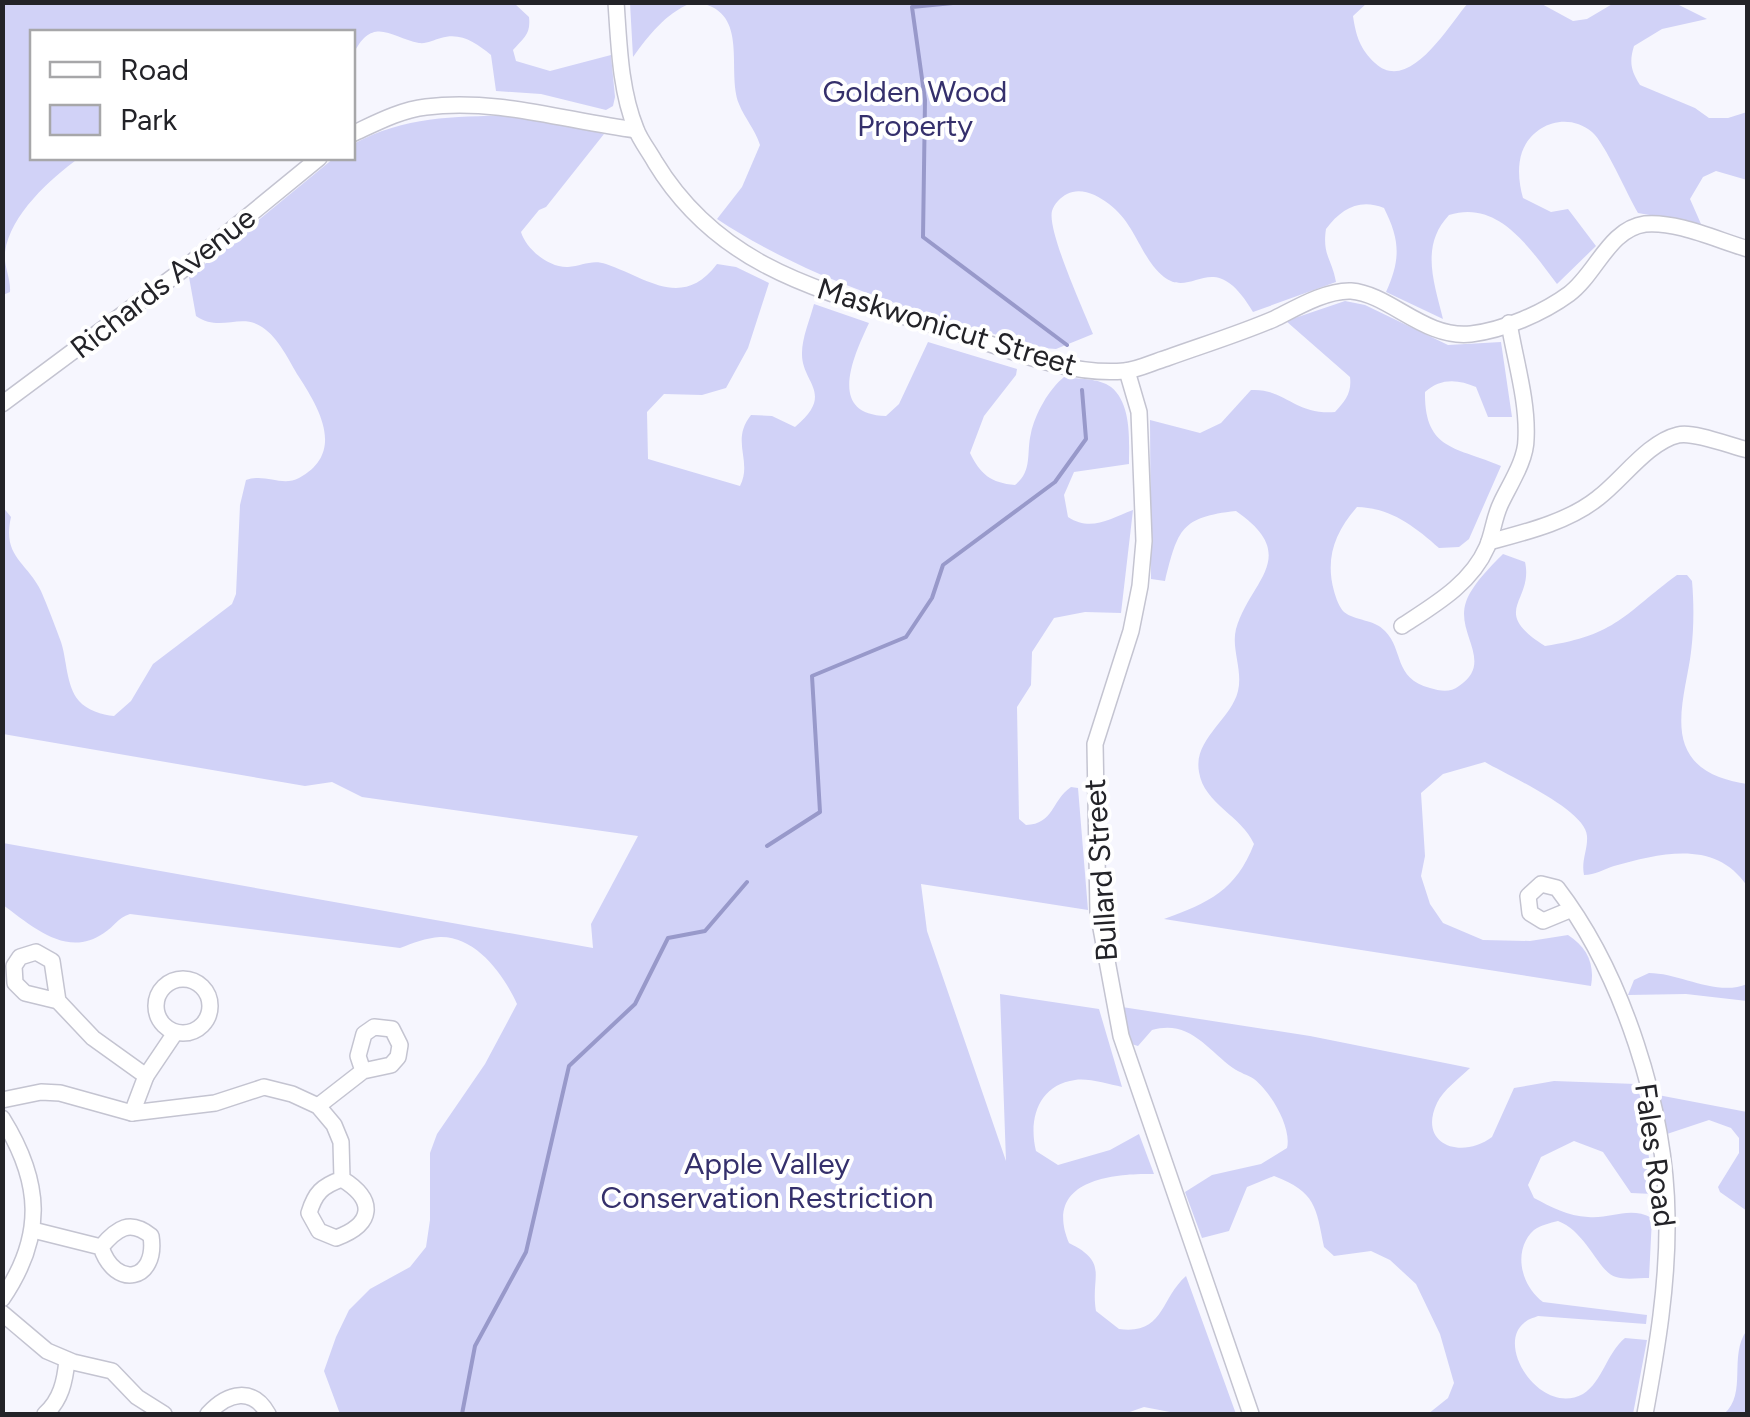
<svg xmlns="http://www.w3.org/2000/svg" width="1750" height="1417" font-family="Figtree,sans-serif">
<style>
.green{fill:#d1d2f7}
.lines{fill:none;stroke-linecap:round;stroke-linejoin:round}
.stream{stroke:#9899ca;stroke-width:4}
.minor-casing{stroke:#c4c4d1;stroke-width:18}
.minor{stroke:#fff;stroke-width:15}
.labels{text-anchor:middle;stroke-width:8;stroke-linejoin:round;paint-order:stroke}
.park-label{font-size:30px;fill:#35306c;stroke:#fff}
.street-label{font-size:30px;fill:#232328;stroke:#fff}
</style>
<rect width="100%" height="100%" fill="#f6f6fe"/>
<!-- green -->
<g class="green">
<path d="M3 2 515 4 529 17C531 34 524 38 513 50L516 61 550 71 611 55 615 97 613 106 606 110 541 94 496 91 491 55C476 43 461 32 441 38 433 40 427 44 419 43 392 38 372 14 353 55L352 32H32V158H79C51 178 10 215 5 252 3 265 11 278 10 292L3 295Z"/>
<path d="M630 3V2L691 3C665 14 649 35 633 57Z"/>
<path d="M700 3H1367L1353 16C1356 36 1360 49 1375 63 1409 95 1449 25 1468 3H1540L1573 21 1587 19 1614 3H1675L1707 19 1662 29 1634 46C1629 62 1631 71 1640 85L1695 108 1709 118H1728L1747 112V180L1716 171 1703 177 1690 199 1701 224 1638 213C1627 194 1605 143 1592 132 1568 112 1533 123 1522 152 1517 167 1519 184 1523 198L1551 212 1568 209 1596 246 1557 284C1530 249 1499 199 1449 215 1420 246 1434 282 1443 319L1386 292C1401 259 1400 240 1384 208 1359 198 1341 209 1326 229 1322 255 1332 259 1336 282L1253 312C1213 244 1194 300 1164 277 1141 259 1136 224 1109 204 1097 195 1081 187 1067 194 1061 197 1054 204 1052 211 1047 231 1084 311 1093 334L1056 349 1043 348C931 316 815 284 717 219L742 187 760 145C755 129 745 119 739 104 726 71 750 13 700 3Z"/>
<path d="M514 115 562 122 604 134 546 207 539 210 521 232C526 249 549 268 568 267 582 266 592 259 606 264 647 278 682 310 717 264L736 267 769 283 748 348 726 388 702 395 664 394 647 412 648 459 740 486C753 461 730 441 751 415L772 416 795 427C836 393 801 383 802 353 802 338 810 319 814 304L869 323C854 355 826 415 886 416L899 404 928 342 1017 369 1016 375 984 416 970 453C980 474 991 483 1015 485 1033 471 1026 453 1031 433 1035 414 1049 389 1064 377 1078 379 1099 378 1111 387 1132 404 1129 441 1129 464L1074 472 1064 495 1068 517C1091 532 1109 519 1133 510L1121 613 1085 612 1054 618 1032 652 1031 685 1017 707 1019 819 1026 825C1054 824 1051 801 1071 787L1078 788 1088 910 921 884 927 931 1006 1161 1000 994 1099 1009 1122 1087C1108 1084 1089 1078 1075 1080 1039 1085 1028 1118 1036 1151L1058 1165 1110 1150 1139 1134 1154 1174C1110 1173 1043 1181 1069 1243 1110 1263 1090 1276 1096 1311L1119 1329C1164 1335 1160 1299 1186 1276L1236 1414H1180L1144 1407 1124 1414H340L324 1371 336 1337 349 1310 370 1289 410 1267 426 1247 430 1220V1153L437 1134 485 1064 517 1004C504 975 476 936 440 937 426 938 413 943 400 948L130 914C117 918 115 926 104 933 67 959 32 926 3 905V843L593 948 591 924 638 836 362 797 332 782 305 786 3 734 2 506 11 517C2 557 26 561 41 591 48 607 55 626 61 642 67 660 66 686 79 701 87 710 102 715 114 716L131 701 153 664 232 604 236 594 240 505 246 480C265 473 282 487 299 478 346 453 319 408 299 377 289 361 279 338 262 327 240 312 221 333 196 316L189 277 334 158H352L353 144C407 115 454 117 514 115Z"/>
<path d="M1345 301 1365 305 1448 345 1501 342 1512 417H1488L1476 387C1458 379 1440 378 1425 392 1424 451 1457 447 1501 466L1469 539 1459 547 1439 548C1414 526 1391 508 1357 507 1335 532 1325 558 1334 591 1336 598 1339 607 1344 612 1355 621 1374 619 1385 631 1404 650 1393 678 1430 688 1440 691 1450 693 1459 686 1495 662 1455 634 1466 602 1472 585 1490 567 1503 554L1525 562C1534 602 1488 610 1545 646 1617 635 1624 614 1677 575H1687L1692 581C1694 603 1694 630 1691 652 1688 679 1675 718 1685 745 1695 772 1722 780 1747 784V886C1716 839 1661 853 1614 866 1604 869 1595 875 1584 875 1581 860 1588 850 1587 836 1586 810 1507 775 1485 762L1443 774 1421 793 1425 856 1421 876 1430 904 1443 923 1483 940 1530 941 1568 935C1587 947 1595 964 1591 986L1164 919C1209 903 1236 890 1254 844 1242 816 1204 804 1199 772 1193 739 1231 720 1238 691 1243 670 1231 649 1236 629 1250 580 1302 557 1236 511 1181 517 1178 529 1165 581L1151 579 1150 420 1200 433 1221 423 1251 390C1285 388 1294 415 1335 412 1345 401 1352 393 1350 377L1286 321Z"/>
<path d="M1649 973C1680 973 1717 997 1747 984V1001L1686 994 1628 995 1634 980Z"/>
<path d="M1122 1007 1310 1036 1470 1068C1460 1078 1443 1090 1437 1103 1417 1145 1462 1160 1492 1137L1514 1088 1554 1081 1636 1084 1643 1105 1653 1194 1631 1193 1603 1152 1574 1141 1541 1157 1528 1185 1534 1198C1551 1207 1568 1216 1588 1217 1612 1219 1629 1206 1652 1218L1649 1278C1639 1278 1625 1280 1616 1277 1598 1272 1587 1232 1558 1221 1550 1223 1541 1225 1534 1230 1512 1250 1521 1286 1543 1302L1647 1315 1646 1324 1538 1316C1533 1318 1528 1319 1524 1323 1495 1346 1541 1417 1583 1394 1603 1381 1606 1354 1625 1338L1647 1340 1633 1414H1428L1448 1398 1454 1383 1440 1334 1416 1284 1390 1260 1371 1251 1334 1256 1324 1247C1316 1207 1316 1192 1274 1176L1247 1187 1229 1231 1202 1238 1185 1192 1212 1175 1261 1164 1287 1148C1292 1128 1271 1092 1254 1079 1248 1075 1240 1073 1233 1068 1207 1049 1189 1019 1152 1030L1138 1046 1128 1043Z"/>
<path d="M1658 1095 1747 1112V1211L1720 1192 1718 1187 1739 1153V1138L1731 1128 1709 1120 1664 1135Z"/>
<path d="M1747 1330V1414H1724C1748 1393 1728 1356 1747 1330Z"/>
</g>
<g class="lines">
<!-- stream -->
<g class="stream">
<path d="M963 2 912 7 925 100 923 237 1067 345"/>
<path d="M767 846 820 812 812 676 906 637 932 598 943 565 1055 482 1086 439 1082 390"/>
<path d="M462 1414 475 1346 526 1252 569 1066 635 1004 668 938 705 931 747 882"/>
</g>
<defs>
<g id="minor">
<path d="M616 2C619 44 620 90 636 129 640 140 649 151 655 162 723 274 832 293 948 330 1004 347 1064 376 1124 371 1138 370 1153 362 1167 358 1203 345 1239 334 1274 319 1296 308 1326 290 1351 291 1390 294 1424 339 1471 334 1504 330 1543 313 1569 294 1596 274 1609 229 1645 224 1677 221 1717 240 1748 249"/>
<path d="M352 134C376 123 400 110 426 107 497 98 566 121 636 130"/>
<path d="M1127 371 1139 412 1144 541 1140 586 1131 631 1095 744 1098 912 1121 1036 1251 1414"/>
<path d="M2 404 181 271 319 158"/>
<path d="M1489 542C1526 532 1568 522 1598 498 1622 480 1648 442 1678 435 1694 431 1731 446 1748 450"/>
<path d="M1402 626C1434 605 1471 584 1487 547 1493 533 1494 517 1501 503 1510 484 1526 460 1526 439 1528 401 1515 360 1509 323"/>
<path d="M1572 909 1543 921 1530 913 1528 896 1541 884 1557 888C1623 974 1666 1109 1667 1217 1668 1284 1657 1349 1645 1414"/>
<circle cx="183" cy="1006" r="27"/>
<path d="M58 1001 52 961 36 952 20 957 14 966 15 983 25 993 58 1001 93 1038 146 1076 175 1033"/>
<path d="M146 1076 132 1113 215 1103 264 1087 292 1094 318 1106 334 1125 341 1142 342 1179C376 1200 374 1224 336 1238L319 1231 309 1213C315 1193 322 1186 342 1179"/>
<path d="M2 1100 41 1092 60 1093 132 1113"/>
<path d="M318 1106 363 1071 391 1065 398 1057 400 1045 392 1029 374 1027 364 1034 358 1056 363 1071"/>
<path d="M2 1118C42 1182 45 1236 2 1299"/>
<path d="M33 1230 101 1247C117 1228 130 1219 151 1236 158 1281 115 1290 101 1247"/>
<path d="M2 1313 47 1351 73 1362 112 1371 137 1397 164 1414"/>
<path d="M45 1414C61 1400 65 1381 67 1360"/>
<path d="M208 1414C228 1392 253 1387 268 1414"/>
</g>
</defs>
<!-- minor casing -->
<use href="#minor" class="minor-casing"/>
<!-- minor -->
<use href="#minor" class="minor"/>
</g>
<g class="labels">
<!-- park labels -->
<g class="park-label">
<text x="915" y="102">Golden Wood<tspan x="915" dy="34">Property</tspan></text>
<text x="767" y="1174">Apple Valley<tspan x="767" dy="34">Conservation Restriction</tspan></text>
</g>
<!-- street labels -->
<g class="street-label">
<text transform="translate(163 283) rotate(-38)" y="10">Richards Avenue</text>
<text transform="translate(947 327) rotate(17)" y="10">Maskwonicut Street</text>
<text transform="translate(1101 870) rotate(-94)" y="10">Bullard Street</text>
<text transform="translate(1655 1155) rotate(82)" y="10">Fales Road</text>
</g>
</g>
<!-- border -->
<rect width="1750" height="1417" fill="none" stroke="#232328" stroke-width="10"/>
<!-- legend -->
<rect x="30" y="30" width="325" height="130" fill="#ffffff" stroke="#a7a7a9" stroke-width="2.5"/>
<rect x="50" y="62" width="50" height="15" fill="#ffffff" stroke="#a7a7a9" stroke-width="2.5"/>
<text x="120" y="80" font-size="30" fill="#232328">Road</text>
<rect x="50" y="105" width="50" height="30" fill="#d1d2f7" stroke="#a7a7a9" stroke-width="2.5"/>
<text x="120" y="130" font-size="30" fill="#232328">Park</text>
</svg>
